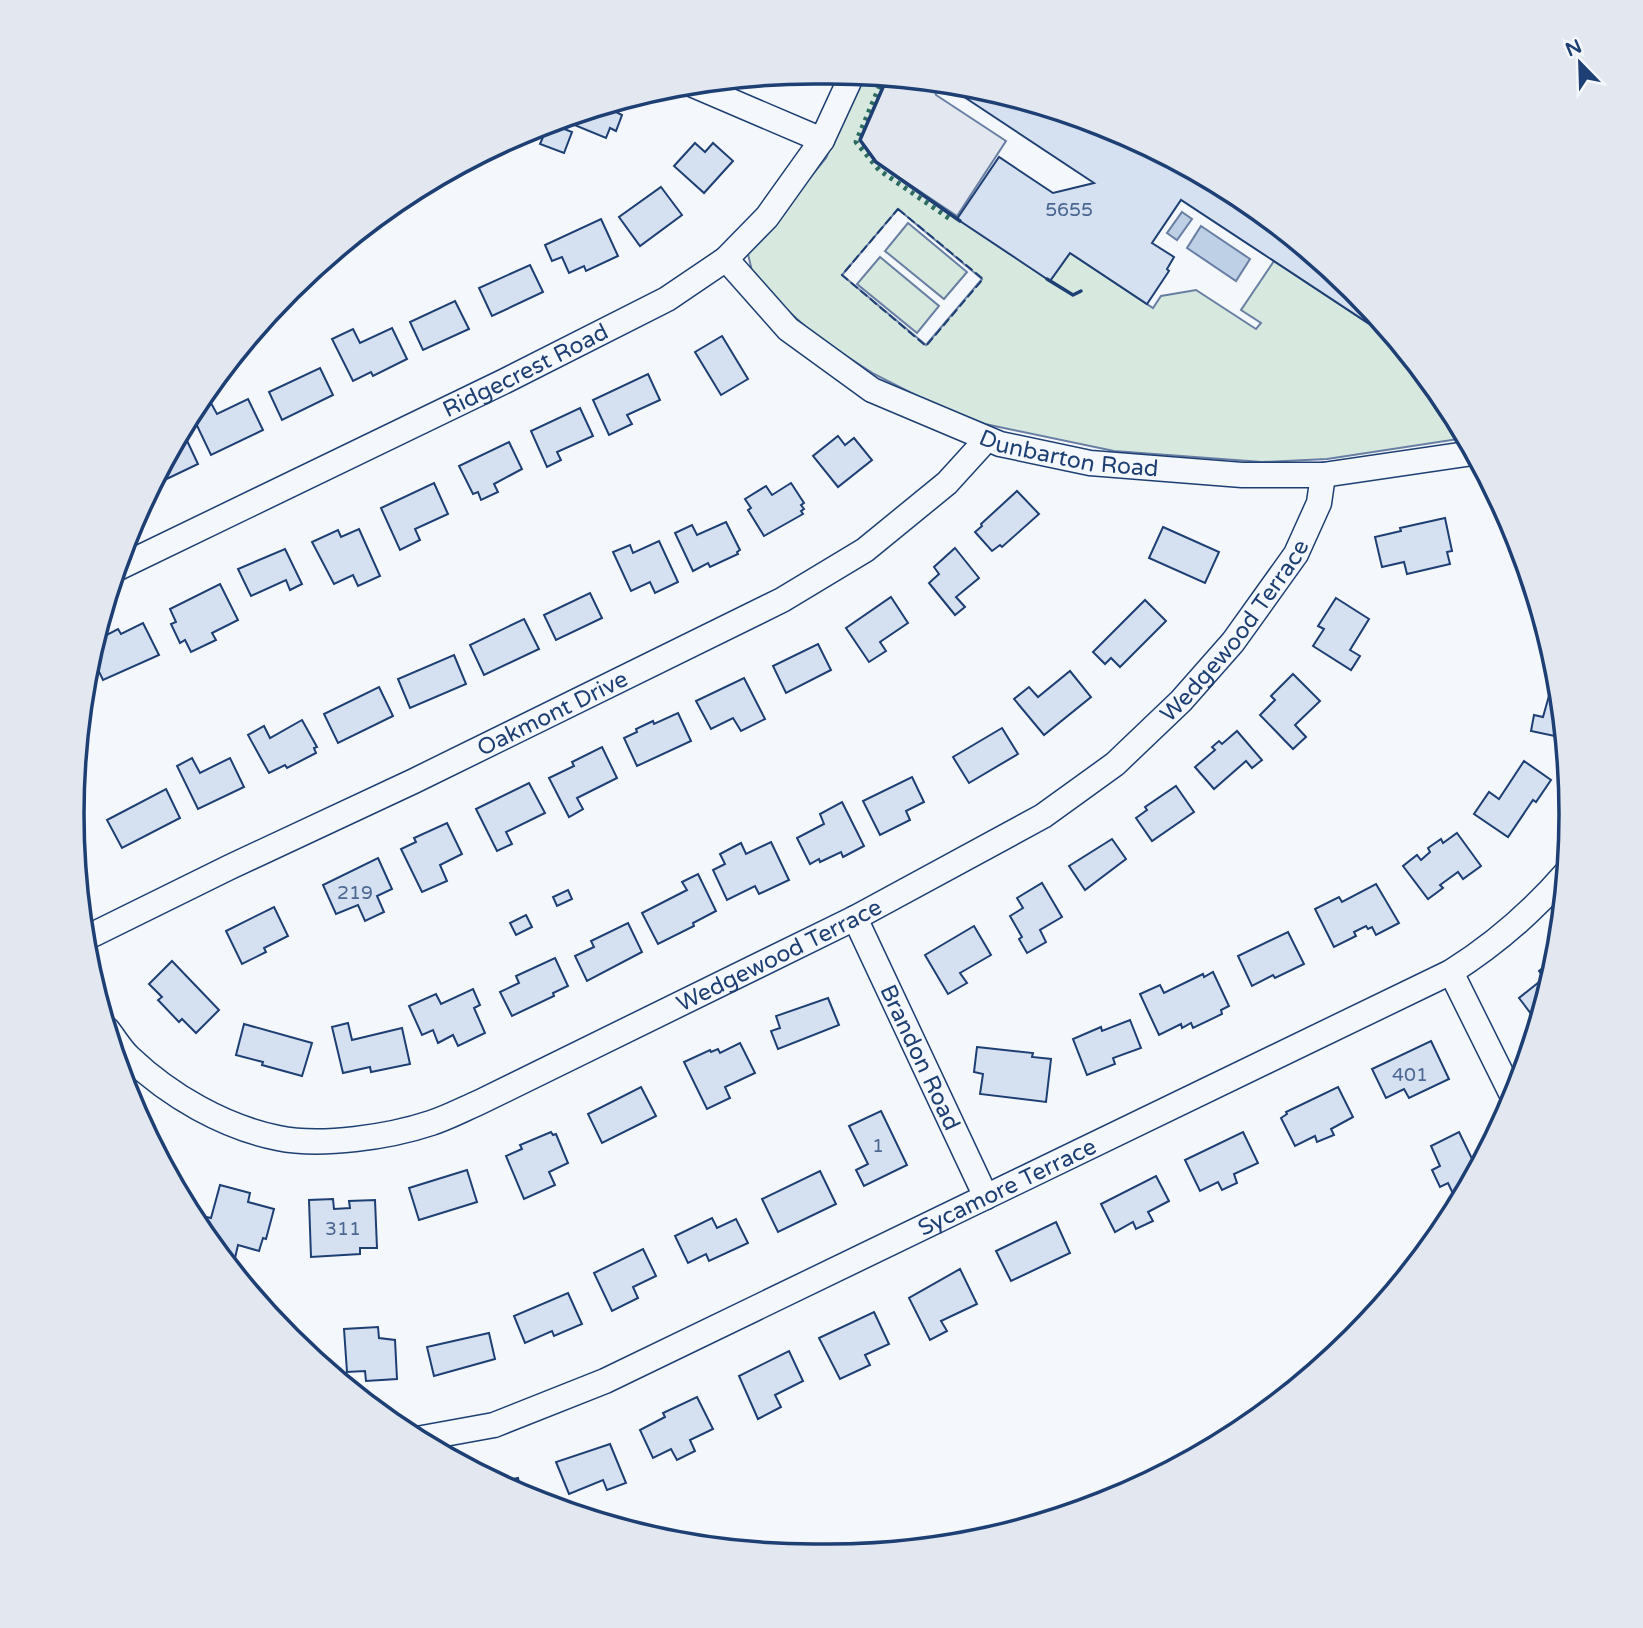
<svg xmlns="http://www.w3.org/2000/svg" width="1643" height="1628" font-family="'Varela Round',sans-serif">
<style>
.green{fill:#d7e8df;stroke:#687fa3;stroke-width:2;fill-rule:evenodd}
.parking{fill:#e3e8f0;stroke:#687fa3;stroke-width:2}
.water{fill:#bed0e5;stroke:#687fa3;stroke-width:2}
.building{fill:#d5e0f0;stroke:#1d3f73;stroke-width:2}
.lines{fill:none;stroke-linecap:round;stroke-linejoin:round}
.minor-casing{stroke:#1d3f73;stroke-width:27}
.minor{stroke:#f4f7fb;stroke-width:24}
.hedge{stroke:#2c6c60;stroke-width:5;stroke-dasharray:3.5 5;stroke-linecap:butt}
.fence{stroke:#1d3f73;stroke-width:2;stroke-dasharray:9 3.5;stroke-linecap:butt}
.wall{stroke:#1d3f73;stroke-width:3.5}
.labels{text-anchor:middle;stroke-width:5;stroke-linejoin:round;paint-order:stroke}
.number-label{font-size:19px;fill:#4b6792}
.street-label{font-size:23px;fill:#1d3f73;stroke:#f4f7fb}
.rim{fill:none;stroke:#1d3f73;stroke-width:3.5}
</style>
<rect width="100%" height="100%" fill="#f4f7fb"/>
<!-- green -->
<g class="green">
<path d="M862 76 887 78 860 140 876 162 1050 281 1070 253 1153 308 1161 296 1196 290 1256 329 1261 323 1241 310 1274 261 1368 323 1370 320C1411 348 1442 394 1465 438L1327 459 1262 462 1114 451 985 424 929 402 874 374 817 337 754 280 748 254 826 158ZM898 209 982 279 926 345 842 275Z"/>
<path d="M908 223 967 272 944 299 885 251Z"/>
<path d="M880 257 939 306 917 333 857 284Z"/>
</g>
<!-- parking -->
<path class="parking" d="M887 78 933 82 936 95 1006 141 957 216 876 162 860 140Z"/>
<!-- water -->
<g class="water">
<path d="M1182 212 1192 219 1177 240 1167 233Z"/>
<path d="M1201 226 1250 259 1236 281 1187 248Z"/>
</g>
<!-- building -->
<g class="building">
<path d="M943 83 973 86 1113 128 1241 197 1354 289 1390 334 1370 320 1368 323 1181 200 1152 243 1174 257 1167 269 1169 271 1147 304 1070 253 1050 281 957 219 999 157 1053 193 1094 183Z"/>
<path d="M609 104 618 108 616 112 622 115 616 131 610 128 606 138 572 124 576 114Z"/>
<path d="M549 123 572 132 564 153 540 144Z"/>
<path d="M695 143 705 152 713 143 733 161 704 193 674 166Z"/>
<path d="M661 187 682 215 640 246 619 217Z"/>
<path d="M601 219 618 256 586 271 584 266 569 273 562 257 552 261 545 245Z"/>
<path d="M530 265 543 292 492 316 479 288Z"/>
<path d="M455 301 469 329 423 350 410 322Z"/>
<path d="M392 328 407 359 373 376 371 372 353 381 332 339 353 329 360 343Z"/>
<path d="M722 336 748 379 721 395 695 352Z"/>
<path d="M320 368 333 395 282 420 269 392Z"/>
<path d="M648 374 660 400 627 415 632 424 609 435 593 400Z"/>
<path d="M248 399 263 430 211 455 191 413 211 403 217 414Z"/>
<path d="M580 408 593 436 557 452 561 460 547 467 531 431Z"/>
<path d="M182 430 198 464 152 486Z"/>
<path d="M838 436 845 445 854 438 872 460 838 487 813 456Z"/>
<path d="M509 442 522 469 494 484 498 492 481 500 478 492 473 494 459 466Z"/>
<path d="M434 483 448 514 415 529 420 540 400 550 381 508Z"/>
<path d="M791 483 804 503 801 505 804 509 801 511 803 514 764 536 748 510 751 508 745 499 766 486 772 495Z"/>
<path d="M1017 491 1039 514 1002 547 1000 545 992 551 975 532 982 526 981 524Z"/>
<path d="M1445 518 1452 551 1447 552 1450 564 1407 574 1404 562 1382 567 1375 537 1401 531 1400 528Z"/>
<path d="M726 522 740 550 737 552 738 554 710 567 708 563 693 571 675 533 692 525 697 535Z"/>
<path d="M1163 527 1219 552 1205 583 1149 558Z"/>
<path d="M359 529 380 576 358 586 353 575 334 584 312 542 338 530 341 537Z"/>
<path d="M659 541 678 582 655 593 650 582 631 591 613 552 630 545 633 553Z"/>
<path d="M955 548 979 578 956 597 965 607 955 615 929 583 939 574 934 567Z"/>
<path d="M285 549 302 584 290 590 286 580 251 596 238 569Z"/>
<path d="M220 584 238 620 212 633 216 640 191 652 185 640 180 643 171 624 176 622 170 609Z"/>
<path d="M590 593 602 618 556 640 544 615Z"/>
<path d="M891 597 908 623 880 642 886 651 869 662 846 628Z"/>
<path d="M1336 598 1369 619 1350 650 1360 656 1351 670 1313 646 1324 629 1318 626Z"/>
<path d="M1145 600 1166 621 1120 667 1111 658 1105 664 1093 652Z"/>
<path d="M1541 616 1548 640 1540 639Z"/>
<path d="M524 619 539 649 484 675 470 645Z"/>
<path d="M143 623 159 655 103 680 91 655 95 641 118 629 121 634Z"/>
<path d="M818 644 831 670 786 693 773 666Z"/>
<path d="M454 655 466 684 410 708 398 679Z"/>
<path d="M1070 671 1091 697 1044 735 1014 699 1029 687 1038 697Z"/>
<path d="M1293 674 1320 701 1295 725 1306 737 1293 749 1260 715 1275 700 1271 696Z"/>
<path d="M744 678 765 719 741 731 733 718 711 729 696 701Z"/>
<path d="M1554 678 1558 679 1564 738 1531 731 1534 715 1543 717Z"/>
<path d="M85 679 92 694 83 699Z"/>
<path d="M379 687 393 716 338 743 324 714Z"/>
<path d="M678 713 691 741 637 766 624 738 637 732 636 729 653 721 654 724Z"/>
<path d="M302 720 317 747 314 748 316 753 287 768 285 765 269 773 248 735 264 726 270 738Z"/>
<path d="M1002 728 1018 754 969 783 953 757Z"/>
<path d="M1237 731 1262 760 1252 768 1246 761 1214 789 1195 767 1215 750 1212 747 1219 741 1222 744Z"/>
<path d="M602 747 617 778 577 798 583 809 569 817 549 778 574 766 572 762Z"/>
<path d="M192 758 200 773 230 758 244 787 198 809 177 766Z"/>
<path d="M1524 761 1551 780 1536 802 1533 800 1508 837 1474 814 1489 792 1499 799Z"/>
<path d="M912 777 924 802 906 811 910 820 880 835 863 801Z"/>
<path d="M529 783 545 813 506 832 512 844 497 851 476 809Z"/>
<path d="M1176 786 1194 812 1152 841 1136 818 1147 810 1145 807Z"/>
<path d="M166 789 180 818 122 848 107 820Z"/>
<path d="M842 802 864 846 843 857 841 852 820 862 819 859 810 864 797 838 824 824 820 814Z"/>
<path d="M447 823 462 854 440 865 447 881 422 892 401 849 416 842 414 838Z"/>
<path d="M1457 833 1481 866 1463 879 1458 872 1440 885 1443 888 1428 899 1403 866 1417 855 1421 860 1430 852 1428 848 1441 839 1443 843Z"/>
<path d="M1112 839 1126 859 1085 890 1069 866Z"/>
<path d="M771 842 789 880 759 894 755 886 727 900 713 870 725 864 720 854 741 843 746 854Z"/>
<path d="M378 858 392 889 377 896 384 912 365 921 358 905 336 914 323 885Z"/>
<path d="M698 874 716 911 693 923 694 926 658 944 642 913 687 890 682 882Z"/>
<path d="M1042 883 1062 917 1040 930 1046 942 1027 953 1019 939 1022 937 1010 916 1023 908 1017 898Z"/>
<path d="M1376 884 1399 923 1376 935 1372 927 1368 929 1366 926 1354 932 1356 936 1334 947 1315 909 1339 897 1342 902Z"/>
<path d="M568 890 572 899 557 906 553 897Z"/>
<path d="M274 907 288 936 264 948 266 952 242 964 226 931Z"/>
<path d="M526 915 532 927 516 935 510 923Z"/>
<path d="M628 923 642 952 587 981 575 956 594 947 591 941Z"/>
<path d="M974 926 991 955 960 973 967 983 948 994 925 955Z"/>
<path d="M1288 932 1304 964 1275 978 1273 975 1252 986 1238 956Z"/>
<path d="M1557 957V958L1538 1023 1519 998 1544 978 1539 971Z"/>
<path d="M555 958 568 986 553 993 554 996 512 1016 500 992 519 983 516 976Z"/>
<path d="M172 961 219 1010 196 1033 182 1019 179 1022 158 1000 162 997 149 984Z"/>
<path d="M1213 972 1229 1006 1221 1010 1222 1014 1193 1028 1191 1023 1182 1028 1181 1024 1159 1035 1140 994 1160 985 1164 993 1203 974 1204 977Z"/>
<path d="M473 989 480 1005 474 1008 485 1033 458 1046 453 1035 438 1043 433 1030 422 1035 409 1006 436 994 441 1004Z"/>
<path d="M828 998 839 1025 778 1049 771 1031 780 1028 776 1016Z"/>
<path d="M1130 1020 1141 1048 1113 1058 1115 1064 1087 1075 1073 1039 1101 1027 1102 1031Z"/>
<path d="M348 1023 352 1040 402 1028 410 1064 371 1072 370 1067 343 1073 332 1027Z"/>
<path d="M244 1024 312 1043 302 1076 262 1065 263 1062 236 1055Z"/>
<path d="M1431 1041 1449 1079 1409 1098 1404 1089 1386 1098 1372 1069Z"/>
<path d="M740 1043 755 1073 725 1087 730 1098 707 1109 684 1062 710 1050 711 1052 718 1049 720 1053Z"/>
<path d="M977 1047 1033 1053 1032 1057 1051 1059 1046 1102 980 1094 983 1074 974 1072Z"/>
<path d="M641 1087 656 1116 602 1143 588 1114Z"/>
<path d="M1338 1087 1353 1117 1331 1129 1334 1135 1317 1142 1315 1136 1295 1146 1281 1118 1287 1114 1286 1112Z"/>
<path d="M881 1111 907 1165 864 1186 856 1170 868 1164 849 1126Z"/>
<path d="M551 1132 553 1135 556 1134 568 1163 549 1172 555 1185 524 1199 506 1156 522 1149 520 1145Z"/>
<path d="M1243 1132 1258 1163 1234 1174 1237 1183 1222 1190 1218 1182 1200 1191 1185 1160Z"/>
<path d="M1459 1132 1477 1169 1462 1197 1456 1200 1448 1183 1440 1187 1432 1170 1440 1166 1431 1146Z"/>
<path d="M467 1170 477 1202 419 1220 409 1188Z"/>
<path d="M820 1171 836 1204 778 1232 762 1199Z"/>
<path d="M1156 1176 1169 1201 1148 1212 1153 1221 1136 1229 1133 1222 1115 1232 1101 1204Z"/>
<path d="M220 1185 250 1193 248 1202 274 1209 266 1239 263 1238 259 1251 238 1245 235 1258 219 1254 202 1232 206 1217 211 1218Z"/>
<path d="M177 1188 191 1195 186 1206Z"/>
<path d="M333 1199 334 1209 350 1208 349 1201 375 1200 377 1248H360V1254L311 1257 309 1200Z"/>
<path d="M712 1218 717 1228 736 1219 748 1243 709 1261 706 1254 688 1263 675 1236Z"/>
<path d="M1056 1222 1070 1253 1011 1281 996 1251Z"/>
<path d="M643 1249 656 1276 633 1287 638 1298 612 1311 594 1273Z"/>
<path d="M960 1269 977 1304 941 1321 947 1331 930 1340 909 1298Z"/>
<path d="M568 1293 582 1324 554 1336 552 1331 525 1343 514 1316Z"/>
<path d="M874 1312 889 1344 865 1355 870 1365 840 1379 819 1338Z"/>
<path d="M378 1327 379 1338 395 1340 397 1379 366 1381 365 1371 347 1372 344 1329Z"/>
<path d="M489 1333 495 1359 434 1376 427 1347Z"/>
<path d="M789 1351 803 1381 775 1395 781 1407 758 1419 739 1376Z"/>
<path d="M697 1397 713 1429 690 1440 695 1451 677 1460 671 1449 653 1458 640 1430 665 1417 663 1413Z"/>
<path d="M610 1444 626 1483 607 1490 603 1480 569 1494 556 1462Z"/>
<path d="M518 1478 522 1495 497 1482Z"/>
</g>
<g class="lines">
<defs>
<g id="minor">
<path d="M691 84 822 140"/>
<path id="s1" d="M726 259 788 329 872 390 1000 444 1090 463 1242 475H1323L1473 453"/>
<path id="s2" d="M116 569 505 381 667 299 726 259 767 217 822 140 852 75"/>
<path id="s3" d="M855 918 986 1197"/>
<path id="s4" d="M84 939 230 867 414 781 782 600 865 550 947 483 987 439"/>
<path d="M1451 972 1514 1099"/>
<path id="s5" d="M107 1029C115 1039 121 1050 130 1058 170 1096 224 1127 278 1138 321 1147 389 1137 431 1123 447 1118 464 1109 480 1102L855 918 1043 816 1115 764 1181 701 1233 642 1296 554 1319 503 1323 475"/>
<path id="s6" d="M417 1439 494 1425 605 1381 1451 972C1494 945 1532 912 1565 874"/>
</g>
</defs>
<!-- minor casing -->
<use href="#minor" class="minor-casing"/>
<!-- minor -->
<use href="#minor" class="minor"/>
<!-- hedge -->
<path class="hedge" d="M883 78 856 142 879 170 953 221"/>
<!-- fence -->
<path class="fence" d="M898 209 983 279 926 346 842 275Z"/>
<!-- wall -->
<g class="wall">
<path d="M887 78 860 140 876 162 960 221"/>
<path d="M1047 279 1073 295 1081 291"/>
</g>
</g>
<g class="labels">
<!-- number labels -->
<g class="number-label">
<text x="1069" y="216">5655</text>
<text x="355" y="899">219</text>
<text x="1410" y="1081">401</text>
<text x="878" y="1152">1</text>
<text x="343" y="1235">311</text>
</g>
<!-- street labels -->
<g class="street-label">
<text dy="8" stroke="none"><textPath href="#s2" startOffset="455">Ridgecrest Road</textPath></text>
<text dy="8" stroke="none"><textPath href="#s1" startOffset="406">Dunbarton Road</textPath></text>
<text dy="8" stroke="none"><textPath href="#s5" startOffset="1316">Wedgewood Terrace</textPath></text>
<text dy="8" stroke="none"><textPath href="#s4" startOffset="520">Oakmont Drive</textPath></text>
<text dy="8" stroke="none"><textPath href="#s5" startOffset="749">Wedgewood Terrace</textPath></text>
<text dy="8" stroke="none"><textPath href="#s3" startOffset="154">Brandon Road</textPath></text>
<text dy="8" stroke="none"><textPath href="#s6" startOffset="644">Sycamore Terrace</textPath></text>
</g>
</g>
<!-- crop -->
<path d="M0 0H1643V1628H0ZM814 84H829A730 730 0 0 1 1559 814V814A730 730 0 0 1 829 1544H814A730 730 0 0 1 84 814V814A730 730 0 0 1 814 84Z" fill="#e3e8f0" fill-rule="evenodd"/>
<path class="rim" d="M814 84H829A730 730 0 0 1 1559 814V814A730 730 0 0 1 829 1544H814A730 730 0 0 1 84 814V814A730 730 0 0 1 814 84Z"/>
<!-- north arrow -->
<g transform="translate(1580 63) rotate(337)" stroke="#f4f7fb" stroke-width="5" paint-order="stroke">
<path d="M0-5L12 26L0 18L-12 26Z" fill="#1d3f73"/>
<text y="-10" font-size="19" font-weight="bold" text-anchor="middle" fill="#1d3f73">N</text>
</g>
</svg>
